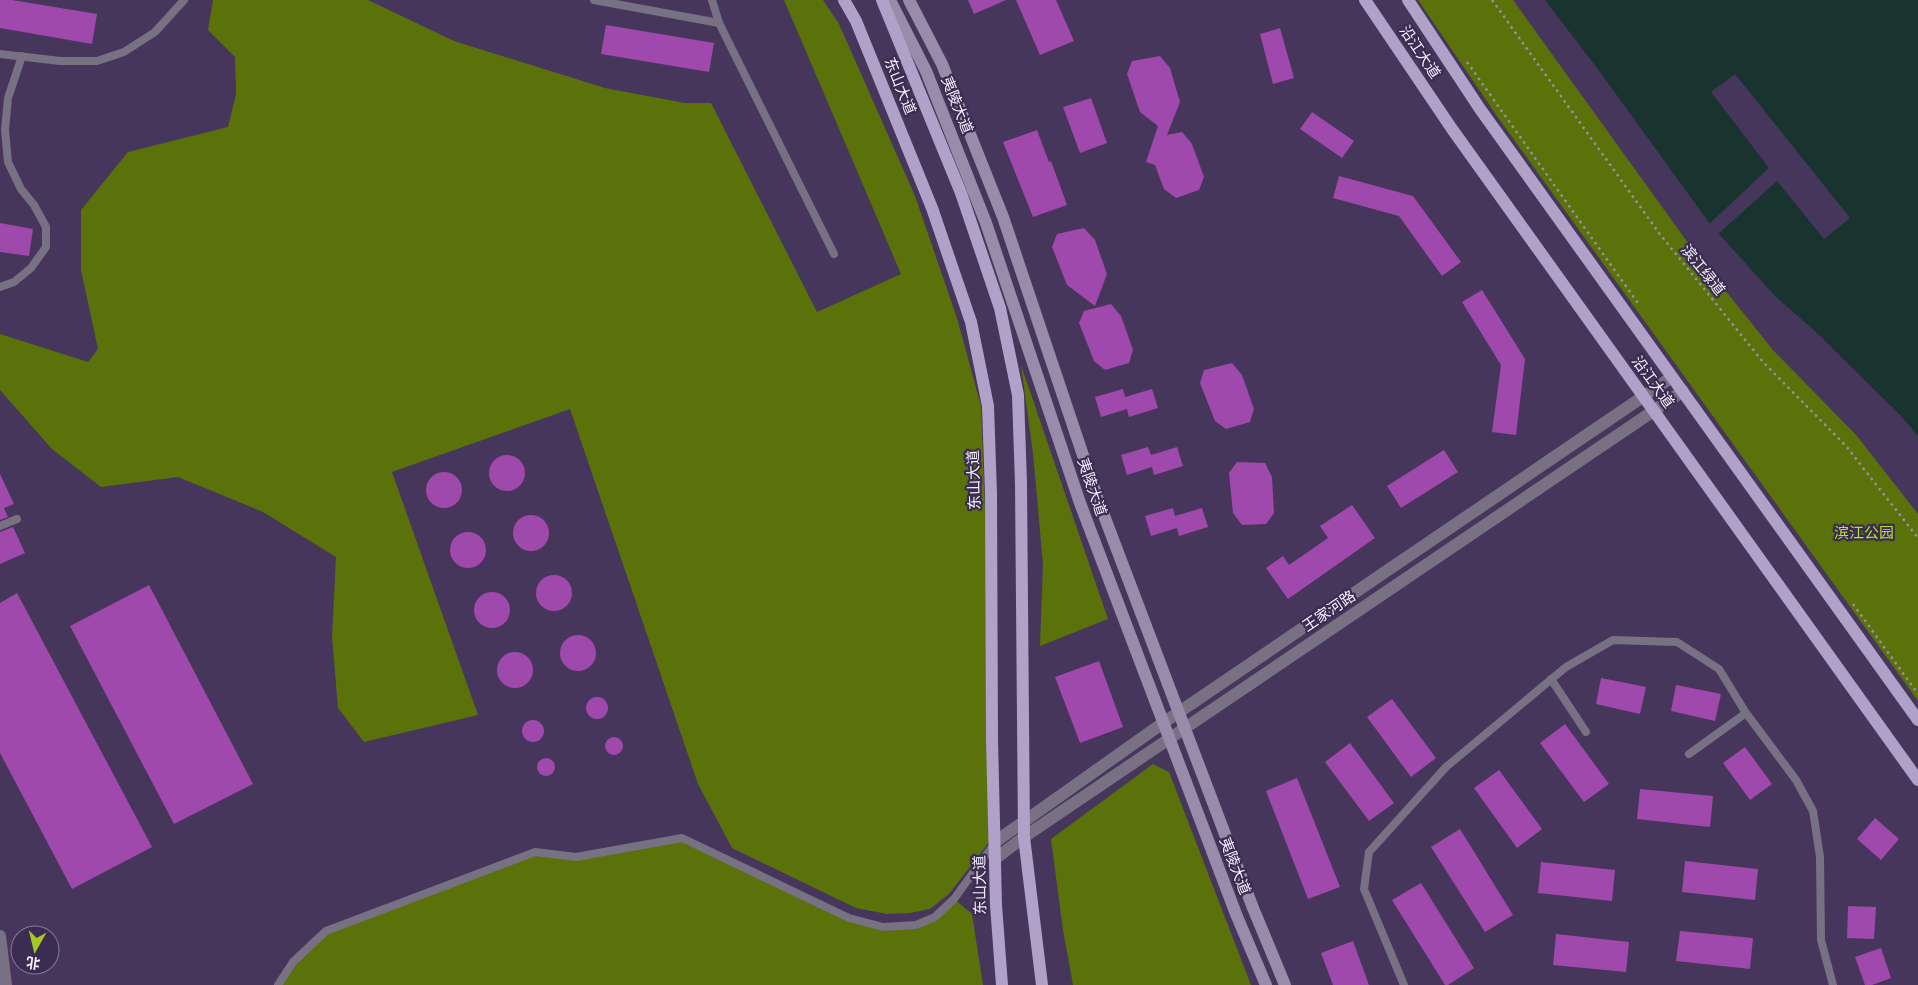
<svg xmlns="http://www.w3.org/2000/svg" width="1918" height="985" font-family="'Sofia Sans Condensed','Noto Sans SC',sans-serif">
<style>
.green{fill:#5b710a}
.water{fill:#19332f}
.pier{fill:#46365c}
.building{fill:#9e49ab}
.lines{fill:none;stroke-linecap:round;stroke-linejoin:round}
.path{stroke:#998fa9;stroke-width:2.5;stroke-dasharray:2.5 4;stroke-linecap:butt}
.service{stroke:#787184;stroke-width:8}
.minor{stroke:#787184;stroke-width:12}
.tertiary{stroke:#787184;stroke-width:12}
.secondary{stroke:#988caa;stroke-width:12}
.primary{stroke:#b0a1c8;stroke-width:12}
.labels{text-anchor:middle;stroke-width:4.5;stroke-linejoin:round;paint-order:stroke}
.street-label{font-size:15px;fill:#f4effd;stroke:#3b2c51}
.park-label{font-size:15px;fill:#bae328;stroke:#3b2c51}
</style>
<rect width="100%" height="100%" fill="#46365c"/>
<!-- green -->
<g class="green">
<path d="M213 0H368L454 41 605 88 685 103H711L817 312 901 274 784 0H823L839 24 915 196 957 318 981 406 986 536 990 841 949 894 930 909 910 913 887 914 856 908 732 848 698 784 570 409 392 472 478 715 364 742 338 708 332 637 336 557 263 512 178 477 101 487 52 449 0 390V334L88 362 98 349 81 270V210L128 152 228 127 236 94 235 57 208 30Z"/>
<path d="M1418 0H1513L1696 254 1773 350 1857 436 1918 514V701L1499 119Z"/>
<path d="M1021 365 1108 619 1040 646 1043 565 1033 453Z"/>
<path d="M1153 764 1169 772 1251 985H1073L1063 930 1051 839Z"/>
<path d="M682 838 849 918 883 927 916 925 935 917 954 899 972 914 983 985H278L293 962 326 931 535 852 576 857Z"/>
</g>
<!-- water -->
<path class="water" d="M1545 0H1918V436L1903 418 1817 333 1775 296 1710 224 1600 72Z"/>
<!-- pier -->
<path class="pier" d="M1735 74 1850 218 1824 239 1777 181 1717 235 1708 225 1769 168 1711 92Z"/>
<!-- building -->
<g class="building">
<path d="M0 0H12L97 14 92 44 0 28Z"/>
<path d="M968 0H1006L974 14Z"/>
<path d="M1016 0H1056L1074 41 1040 55Z"/>
<path d="M606 25 714 43 709 72 601 54Z"/>
<path d="M1280 28 1294 78 1273 84 1260 34Z"/>
<path d="M1160 56 1170 68 1180 102 1167 135 1182 132 1192 144 1204 177 1199 190 1176 198 1164 189 1155 165 1146 162 1158 126 1140 112 1127 74 1132 61Z"/>
<path d="M1091 98 1107 143 1080 153 1063 107Z"/>
<path d="M1312 112 1354 141 1342 158 1300 129Z"/>
<path d="M1037 130 1049 162 1051 161 1067 205 1033 217 1003 142Z"/>
<path d="M1339 176 1413 196 1461 262 1442 276 1399 216 1333 198Z"/>
<path d="M0 223 33 229 29 256 0 252Z"/>
<path d="M1084 228 1095 240 1107 274 1095 306 1067 285 1052 247 1057 234Z"/>
<path d="M1482 290 1525 359 1516 435 1492 432 1501 365 1462 302Z"/>
<path d="M1111 304 1121 316 1133 350 1129 363 1105 370 1094 361 1079 323 1084 311Z"/>
<path d="M1232 363 1242 375 1254 409 1250 422 1226 429 1215 421 1200 383 1204 370Z"/>
<path d="M1123 389 1125 397 1152 389 1158 408 1129 417 1127 409 1101 417 1095 397Z"/>
<path d="M1148 447 1151 455 1177 447 1183 466 1154 475 1152 467 1127 475 1121 455Z"/>
<path d="M1444 450 1458 472 1401 508 1387 486Z"/>
<circle cx="507" cy="473" r="18"/>
<path d="M1237 462 1265 463 1272 477 1274 513 1266 524 1242 525 1233 513 1229 473Z"/>
<circle cx="444" cy="490" r="18"/>
<path d="M0 474 14 504 4 508 8 517 0 520Z"/>
<path d="M1352 505 1375 538 1288 599 1266 568 1283 556 1289 565 1328 538 1320 526Z"/>
<path d="M1173 508 1175 516 1202 508 1208 527 1179 536 1177 528 1151 536 1145 516Z"/>
<circle cx="531" cy="533" r="18"/>
<path d="M13 527 25 553 0 564V532Z"/>
<circle cx="468" cy="550" r="18"/>
<circle cx="554" cy="593" r="18"/>
<path d="M149 585 253 784 174 824 70 626Z"/>
<circle cx="492" cy="610" r="18"/>
<path d="M17 593 152 847 72 889 0 753V603Z"/>
<circle cx="578" cy="653" r="18"/>
<circle cx="515" cy="670" r="18"/>
<path d="M1099 661 1123 727 1080 743 1055 677Z"/>
<path d="M1601 678 1646 687 1640 714 1596 704Z"/>
<path d="M1676 685 1721 694 1715 721 1671 711Z"/>
<circle cx="597" cy="708" r="11"/>
<path d="M1392 699 1436 758 1411 777 1367 717Z"/>
<circle cx="533" cy="731" r="11"/>
<path d="M1565 724 1609 784 1584 802 1540 743Z"/>
<circle cx="614" cy="746" r="9"/>
<path d="M1350 743 1394 803 1369 821 1325 762Z"/>
<path d="M1745 747 1772 784 1750 800 1723 763Z"/>
<circle cx="546" cy="767" r="9"/>
<path d="M1499 770 1542 829 1517 848 1474 788Z"/>
<path d="M1297 778 1340 887 1308 899 1266 791Z"/>
<path d="M1640 789 1713 796 1710 827 1637 819Z"/>
<path d="M1875 818 1899 839 1881 860 1857 839Z"/>
<path d="M1460 829 1513 915 1485 932 1431 847Z"/>
<path d="M1685 861 1758 869 1755 900 1682 892Z"/>
<path d="M1541 862 1615 870 1612 901 1538 893Z"/>
<path d="M1421 883 1474 968 1448 985H1445L1392 900Z"/>
<path d="M1848 906 1876 907 1874 939 1847 938Z"/>
<path d="M1680 931 1753 938 1750 969 1676 961Z"/>
<path d="M1556 934 1629 942 1626 972 1553 965Z"/>
<path d="M1353 941 1369 985H1333L1321 953Z"/>
<path d="M1881 948 1891 978 1872 985H1865L1855 957Z"/>
</g>
<g class="lines">
<!-- path -->
<g class="path">
<path d="M1492 0 1659 233 1763 362 1846 446 1918 538"/>
<path d="M1467 62 1640 306"/>
<path d="M1853 604 1918 694"/>
</g>
<!-- service -->
<g class="service">
<path d="M594 0 719 23"/>
<path d="M712 0 719 23 834 254"/>
<path d="M0 54 60 61H97L124 52 155 32 184 0"/>
<path d="M0 287 14 282 31 268 46 247V227L34 205 21 189 8 162 5 130 8 98 22 56"/>
<path d="M0 526 17 519"/>
<path d="M1551 679 1586 732"/>
<path d="M1689 754 1746 713"/>
<path d="M278 985 293 962 326 931 535 852 576 857 682 838 849 918 883 927 916 925 935 917 954 899 994 844"/>
<path d="M1404 985 1364 889 1369 852 1446 767 1566 667 1613 640 1677 642 1719 669 1746 713 1796 780 1813 811 1820 857 1821 940 1833 985"/>
</g>
<!-- minor -->
<path class="minor" d="M0 936 6 985"/>
<!-- tertiary -->
<g class="tertiary">
<path d="M995 842 1163 723 1672 377"/>
<path d="M995 859 1024 837 1683 391"/>
</g>
<!-- secondary -->
<g class="secondary">
<path d="M890 0 926 71 986 223 1080 503 1236 914 1266 985"/>
<path d="M909 0 942 64 1003 217 1097 497 1253 908 1285 985"/>
</g>
<!-- primary -->
<g class="primary">
<path d="M844 0 856 21 932 208 971 322 988 406 991 494 992 740 996 905 1002 985"/>
<path d="M882 0 961 193 1000 308 1018 395 1021 484 1024 837 1042 985"/>
<path d="M1365 0 1452 129 1918 780"/>
<path d="M1408 0 1480 109 1918 720"/>
</g>
</g>
<g class="labels">
<!-- street labels -->
<g class="street-label">
<text transform="translate(1420 52) rotate(56)" y="5">沿江大道</text>
<text transform="translate(900 86) rotate(68)" y="5">东山大道</text>
<text transform="translate(957 105) rotate(68)" y="5">夷陵大道</text>
<text transform="translate(1703 270) rotate(51)" y="5">滨江绿道</text>
<text transform="translate(1653 382) rotate(54)" y="5">沿江大道</text>
<text transform="translate(974 480) rotate(-92)" y="5">东山大道</text>
<text transform="translate(1092 487) rotate(71)" y="5">夷陵大道</text>
<text transform="translate(1329 611) rotate(-34)" y="5">王家河路</text>
<text transform="translate(1235 866) rotate(69)" y="5">夷陵大道</text>
<text transform="translate(980 885) rotate(-91)" y="5">东山大道</text>
</g>
<!-- park labels -->
<g class="park-label">
<text x="1864" y="538">滨江公园</text>
</g>
</g>
<!-- north arrow -->
<g transform="translate(35 950) rotate(188)"><circle r="24" fill="#3b2c51" stroke="#857a96"/>
<path d="M0-4L9 19L0 12L-9 19Z" fill="#a4c824"/>
<text y="-8" font-size="14" font-weight="bold" text-anchor="middle" fill="#f4effd">北</text>
</g>
</svg>
